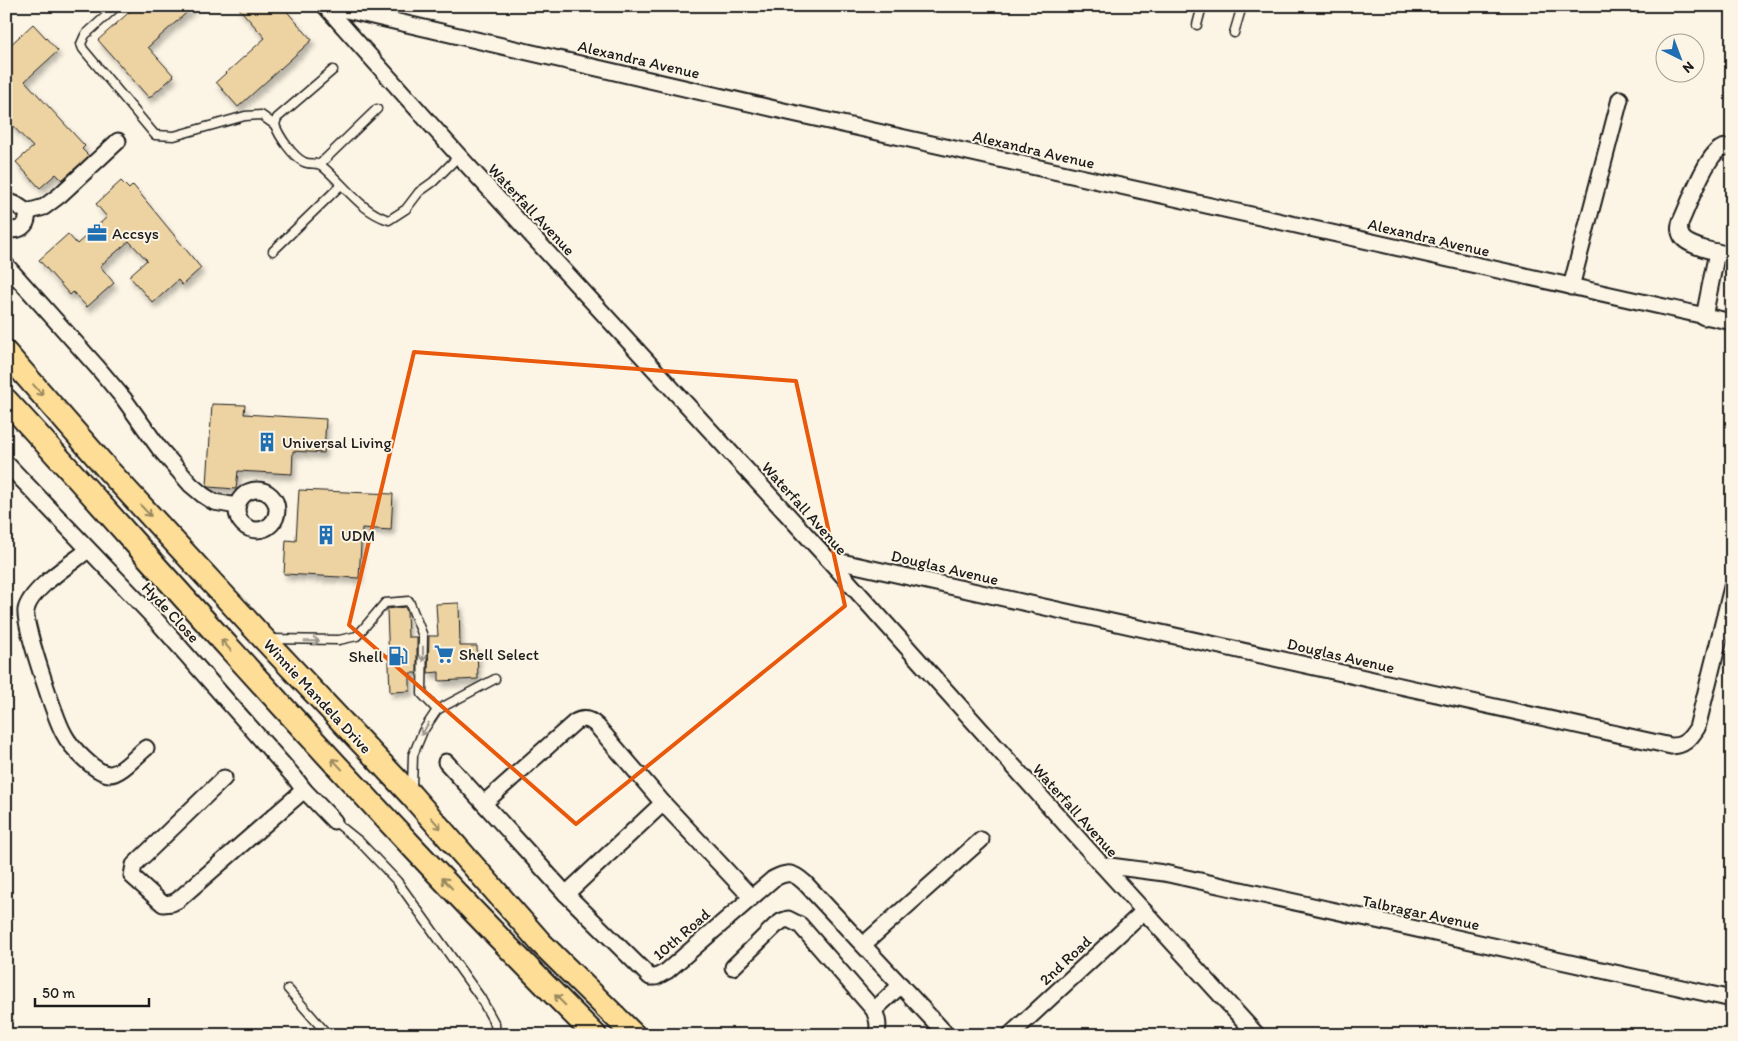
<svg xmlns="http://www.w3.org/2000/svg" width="1738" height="1041" font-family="Itim,sans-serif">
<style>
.building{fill:#edd3a2;stroke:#1c1c1c;filter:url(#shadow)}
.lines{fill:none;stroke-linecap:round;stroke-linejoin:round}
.lane-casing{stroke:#1c1c1c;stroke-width:11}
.street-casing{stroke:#1c1c1c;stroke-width:19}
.primary-casing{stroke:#1c1c1c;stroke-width:26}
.lane{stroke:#fcf5e5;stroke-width:8}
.street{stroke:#fcf5e5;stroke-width:15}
.primary{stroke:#fede96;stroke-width:22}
.oneway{stroke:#98875f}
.oneway2{stroke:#97938b}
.marked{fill:none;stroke:#e8590c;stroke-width:4;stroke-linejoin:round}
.labels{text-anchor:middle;stroke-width:4;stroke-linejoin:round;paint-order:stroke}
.street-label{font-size:16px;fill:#1c1c1c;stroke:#fcf5e5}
.poi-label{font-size:16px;fill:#1c1c1c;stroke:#fcf5e5;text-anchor:start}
</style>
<defs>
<filter id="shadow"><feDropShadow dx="3" dy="5.5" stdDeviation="2.5" flood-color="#0004"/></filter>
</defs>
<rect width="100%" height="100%" fill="#fcf5e5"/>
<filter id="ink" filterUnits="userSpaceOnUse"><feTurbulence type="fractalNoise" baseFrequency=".02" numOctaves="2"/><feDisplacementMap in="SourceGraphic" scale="10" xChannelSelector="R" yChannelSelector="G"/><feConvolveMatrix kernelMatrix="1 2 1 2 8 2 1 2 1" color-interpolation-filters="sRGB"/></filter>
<g filter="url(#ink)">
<!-- building -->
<g class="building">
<path d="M136 6H194L148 47 174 76 149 98 98 40Z"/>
<path d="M237 6H282L312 40 238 107 216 82 265 38Z"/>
<path d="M33 24 58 51 25 81 85 146 82 149 89 156 62 180 56 174 40 188 16 162 33 147 6 119V49Z"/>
<path d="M121 181 129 189 133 185 201 268 182 285 178 280 153 303 129 276 147 260 129 241 100 266 114 283 87 307 73 292 70 295 39 260 68 234 77 244 107 217 96 204Z"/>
<path d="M212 404 245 405 244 414 326 419 324 453 293 451 292 474 238 471 236 489 208 487 207 486Z"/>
<path d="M299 490 393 494 391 530 362 528 359 578 284 574 286 540 296 541Z"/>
<path d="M459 603 460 646H477L478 679 439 681V672L428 673 429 636H438L436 604Z"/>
<path d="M405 607 407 612 408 637H417V673H410V691L390 692 387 609Z"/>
</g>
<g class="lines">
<defs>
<g id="lane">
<path d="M117 6 85 35 81 44 83 49 155 135 174 136 245 116 261 115 275 125"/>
<path d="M1197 25 1202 6"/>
<path d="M1234 33 1242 6"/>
<path d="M333 70 277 118 275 125C279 136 293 157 304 162 310 165 317 162 322 166 345 185 360 211 389 220L406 209 419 192 433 182 459 156"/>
<path d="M320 164 377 109"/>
<path d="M273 251 341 185"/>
<path d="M270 639 339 640 357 636 385 603 409 601 423 636 422 694 437 710 423 731 413 755 412 788"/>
<path d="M437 710 495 679"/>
<path d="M334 821 359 841 397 881 480 997 495 1024 496 1035"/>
<path d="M288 989 328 1035"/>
</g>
<g id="street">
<path d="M325 6 459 156 828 559 1102 865 1257 1035"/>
<path d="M329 6 788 112 1732 322"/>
<path d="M1732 147C1727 147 1724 146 1720 149 1705 158 1689 204 1681 221 1679 226 1679 232 1682 237 1688 247 1720 253 1732 255"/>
<path d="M6 201 15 204 27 212C29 226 19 233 6 228"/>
<path d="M27 212 44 207 60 195 118 141"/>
<path d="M6 265 98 368 124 399 159 448 191 485 203 495 214 502 237 506"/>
<path d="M1571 287 1620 99"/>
<path d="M1704 317 1717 252"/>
<path d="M6 463 156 620 295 778 304 790 334 821"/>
<circle cx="257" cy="510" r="20"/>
<path d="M88 550C72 563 30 589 26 610 23 623 56 720 64 734 70 746 95 773 109 774 120 775 137 755 146 748"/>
<path d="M828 559 1671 746C1684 746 1690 739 1697 728L1732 587"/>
<path d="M446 762 566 894 650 977H656L667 971 773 879C788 871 793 872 805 883L947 1035"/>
<path d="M224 778 134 865 132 876 163 904 172 903 178 900 304 790"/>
<path d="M484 803 575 722C584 717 590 719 597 726L663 803 751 897"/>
<path d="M1102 865 1164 873 1732 999"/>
<path d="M566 894 663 803"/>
<path d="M864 944 981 840"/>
<path d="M733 967 775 926 782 921 788 919 800 925 874 1010"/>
<path d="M876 1035C880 1026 877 1018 874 1010L901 985"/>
<path d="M1010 1035 1144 911"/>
</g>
<g id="primary">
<path d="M6 353 109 471 264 639 411 795 541 943 634 1035"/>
<path d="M6 400C83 483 157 569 233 652 351 782 470 911 595 1035"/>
</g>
</defs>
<!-- lane casing -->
<use href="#lane" class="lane-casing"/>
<!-- street casing -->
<use href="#street" class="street-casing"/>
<!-- primary casing -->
<use href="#primary" class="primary-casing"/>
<!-- lane -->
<use href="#lane" class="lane"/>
<!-- street -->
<use href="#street" class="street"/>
<!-- primary -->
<use href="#primary" class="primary"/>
</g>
<!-- one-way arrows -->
<defs><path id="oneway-shaft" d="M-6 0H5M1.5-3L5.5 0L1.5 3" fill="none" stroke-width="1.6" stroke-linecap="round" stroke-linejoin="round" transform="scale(1.25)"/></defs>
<g class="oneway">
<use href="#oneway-shaft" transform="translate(38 390) rotate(49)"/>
<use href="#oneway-shaft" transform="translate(146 511) rotate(47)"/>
<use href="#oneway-shaft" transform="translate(226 645) rotate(-131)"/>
<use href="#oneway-shaft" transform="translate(337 764) rotate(-133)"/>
<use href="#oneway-shaft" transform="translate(436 823) rotate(49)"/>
<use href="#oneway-shaft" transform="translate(447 883) rotate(-133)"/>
<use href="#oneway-shaft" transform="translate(560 1000) rotate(-135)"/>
</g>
<g class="oneway2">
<use href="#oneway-shaft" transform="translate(312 641) rotate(-1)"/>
<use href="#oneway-shaft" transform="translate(423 654) rotate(90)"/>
<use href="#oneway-shaft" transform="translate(425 729) rotate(120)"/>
</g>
</g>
<!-- marked area -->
<path class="marked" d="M414 352 796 381 845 606 576 824 349 625Z"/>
<!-- icons -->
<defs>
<symbol id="office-bare" viewBox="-9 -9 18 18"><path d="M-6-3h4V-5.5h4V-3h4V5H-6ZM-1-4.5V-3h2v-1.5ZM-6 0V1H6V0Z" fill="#1f6fb2" stroke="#fcf5e5" stroke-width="2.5" paint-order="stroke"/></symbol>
<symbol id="building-bare" viewBox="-9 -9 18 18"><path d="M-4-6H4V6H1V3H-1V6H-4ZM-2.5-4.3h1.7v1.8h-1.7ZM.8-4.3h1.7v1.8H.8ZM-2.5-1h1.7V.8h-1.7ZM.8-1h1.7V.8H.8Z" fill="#1f6fb2" stroke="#fcf5e5" stroke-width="2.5" paint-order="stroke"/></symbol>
<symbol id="supermarket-bare" viewBox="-9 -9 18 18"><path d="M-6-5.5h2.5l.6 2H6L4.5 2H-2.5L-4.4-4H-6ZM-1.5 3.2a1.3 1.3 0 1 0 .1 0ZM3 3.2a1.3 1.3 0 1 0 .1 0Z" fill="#1f6fb2" stroke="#fcf5e5" stroke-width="2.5" paint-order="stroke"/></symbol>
<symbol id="fuel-bare" viewBox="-9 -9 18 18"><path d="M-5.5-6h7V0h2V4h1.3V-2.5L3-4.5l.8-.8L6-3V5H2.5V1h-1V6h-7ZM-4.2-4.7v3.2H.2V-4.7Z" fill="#1f6fb2" stroke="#fcf5e5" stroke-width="2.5" paint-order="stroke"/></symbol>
</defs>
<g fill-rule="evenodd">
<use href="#office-bare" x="83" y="219" width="28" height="28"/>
<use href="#building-bare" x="253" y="428" width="28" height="28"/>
<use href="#building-bare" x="312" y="521" width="28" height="28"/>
<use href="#supermarket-bare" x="430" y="640" width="28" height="28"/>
<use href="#fuel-bare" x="384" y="642" width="28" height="28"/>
</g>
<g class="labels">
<!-- street labels -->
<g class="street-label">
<text transform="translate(639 59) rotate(13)" y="6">Alexandra Avenue</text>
<text transform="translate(1034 149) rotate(13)" y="6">Alexandra Avenue</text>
<text transform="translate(532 209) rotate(47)" y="6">Waterfall Avenue</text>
<text transform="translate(1429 237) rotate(13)" y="6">Alexandra Avenue</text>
<text transform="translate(805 508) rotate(48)" y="6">Waterfall Avenue</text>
<text transform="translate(945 567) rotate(13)" y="6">Douglas Avenue</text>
<text transform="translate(171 612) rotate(47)" y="6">Hyde Close</text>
<text transform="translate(1341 655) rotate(13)" y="6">Douglas Avenue</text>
<text transform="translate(318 696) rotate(47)" y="6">Winnie Mandela Drive</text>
<text transform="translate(1076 810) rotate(48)" y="6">Waterfall Avenue</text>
<text transform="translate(1421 912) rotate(12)" y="6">Talbragar Avenue</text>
<text transform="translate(681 934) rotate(-41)" y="6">10th Road</text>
<text transform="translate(1065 960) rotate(-43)" y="6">2nd Road</text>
</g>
<!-- poi labels -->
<g class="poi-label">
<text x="112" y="239">Accsys</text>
<text x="282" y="448">Universal Living</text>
<text x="341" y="541">UDM</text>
<text x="459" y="660">Shell Select</text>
<text x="383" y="662" text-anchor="end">Shell</text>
</g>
</g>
<!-- margin -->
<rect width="1738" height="1041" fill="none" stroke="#fcf5e5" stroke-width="25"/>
<rect x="12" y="12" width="1713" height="1016" fill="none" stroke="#1c1c1c" stroke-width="2" filter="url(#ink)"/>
<!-- north arrow -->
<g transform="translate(1680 58) rotate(138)"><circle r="24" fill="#fcf5e5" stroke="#a29e95"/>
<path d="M0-4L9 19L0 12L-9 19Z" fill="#1f6fb2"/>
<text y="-8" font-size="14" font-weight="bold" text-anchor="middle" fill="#1c1c1c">N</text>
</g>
<!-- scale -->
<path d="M35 998v8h114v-8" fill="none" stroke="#1c1c1c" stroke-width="2.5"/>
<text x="42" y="998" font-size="15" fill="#1c1c1c" stroke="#fcf5e5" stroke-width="4" paint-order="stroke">50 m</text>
</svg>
